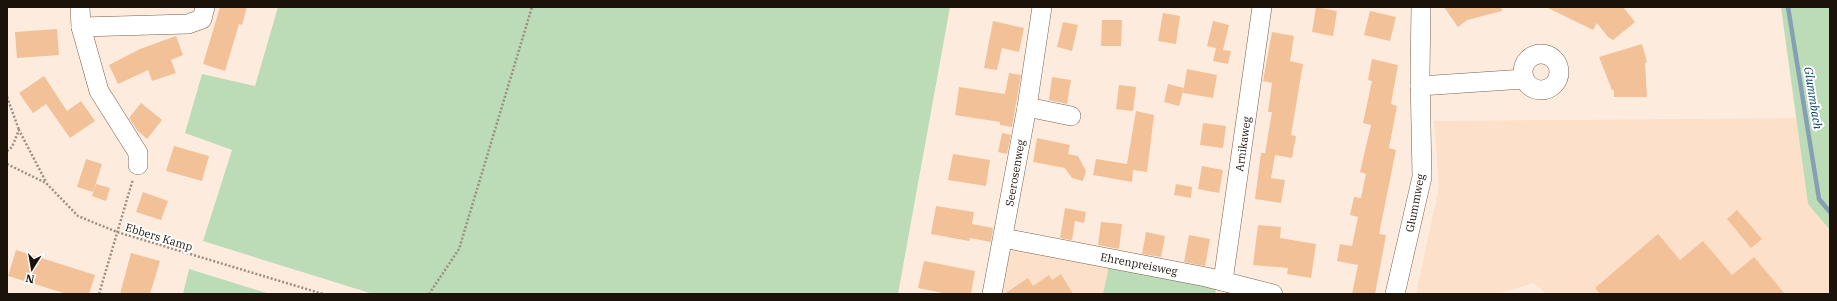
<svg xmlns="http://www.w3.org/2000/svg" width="1837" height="301" font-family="'IBM Plex Serif',serif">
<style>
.built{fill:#fce0c9}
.green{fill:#bbdcb6}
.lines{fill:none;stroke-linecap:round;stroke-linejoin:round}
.stream{stroke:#859fb4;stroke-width:4.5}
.building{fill:#f2c197}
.minor-casing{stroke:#78604c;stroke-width:20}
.path{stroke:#9b8e82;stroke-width:2.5;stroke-dasharray:2 2;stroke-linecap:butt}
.minor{stroke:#fff;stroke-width:19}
.labels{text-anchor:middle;stroke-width:4;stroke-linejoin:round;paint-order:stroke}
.street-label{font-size:11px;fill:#1b120a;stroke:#fff}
.water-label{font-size:12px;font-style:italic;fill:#004369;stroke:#fff}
</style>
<rect width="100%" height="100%" fill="#fdecde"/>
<!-- built -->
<g class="built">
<path d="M1796 118 1808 204 1830 230V294H1546L1534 283 1497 294H1416L1439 187 1434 121Z"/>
<path d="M1007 245 1109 266 1103 294H997Z"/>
</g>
<!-- green -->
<g class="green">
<path d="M278 7H950L898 294H373L203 241 232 150 185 133 202 74 255 86Z"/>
<path d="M1781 7H1830V230L1808 204Z"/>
<path d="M1109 266 1217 286 1215 294H1103Z"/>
<path d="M189 269 270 294H183Z"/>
</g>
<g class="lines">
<!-- stream -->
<path class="stream" d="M1788 7 1819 199 1830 212"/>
</g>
<!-- building -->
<g class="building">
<path d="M220 7H247L242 25 239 24 225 71 203 64Z"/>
<path d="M1316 7 1337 11 1333 36 1312 32Z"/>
<path d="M1444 7H1501L1502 11 1467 20 1458 27Z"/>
<path d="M1546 7H1623L1635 22 1613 40 1608 37 1597 23 1593 30Z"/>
<path d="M1370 11 1396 17 1390 41 1364 35Z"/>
<path d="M1163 13 1180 16 1176 44 1158 41Z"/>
<path d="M1102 20H1122L1121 46H1101Z"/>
<path d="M993 21 1024 28 1019 52 1002 48 997 70 984 68Z"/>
<path d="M1213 21 1229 25 1223 50 1231 51 1228 64 1213 61 1216 48 1207 46Z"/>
<path d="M1063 22 1078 25 1072 51 1057 47Z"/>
<path d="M57 29 59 55 17 58 15 32Z"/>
<path d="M1272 32 1294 36 1290 61 1303 64 1291 135 1296 136 1292 158 1275 155 1271 178 1285 180 1281 203 1255 199 1261 153H1265L1272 112H1268L1272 83 1263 81Z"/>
<path d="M176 36 183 55 171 60 176 73 152 81 148 70 118 84 109 65 140 49Z"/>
<path d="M1642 44 1647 62 1645 63 1647 97H1614V90H1612L1599 57Z"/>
<path d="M1372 59 1398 65 1391 104 1397 106 1389 148 1396 150 1379 234 1386 235 1375 294H1352L1358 265 1337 261 1340 244 1352 246 1358 217 1350 215 1354 197 1361 198 1366 174 1360 172 1371 125 1363 123 1372 81 1368 80Z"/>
<path d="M1187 69 1217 75 1213 98 1183 93Z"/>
<path d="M1009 73 1021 75 1012 127 1000 125V122L955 115 959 87 1005 94Z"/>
<path d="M44 76 67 111 81 101 95 121 70 138 46 104 33 113 19 93Z"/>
<path d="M1052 77 1071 80 1067 104 1049 100Z"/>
<path d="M1168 84 1184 88 1179 106 1164 102Z"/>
<path d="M1119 85 1136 87 1133 111 1116 109Z"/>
<path d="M141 103 162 120 147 139 137 130 129 118Z"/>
<path d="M1136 111 1154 115 1147 172 1133 170 1132 182 1093 175 1096 159 1127 164Z"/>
<path d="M1203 123 1226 126 1223 148 1200 145Z"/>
<path d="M1002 133 1011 135 1007 154 998 152Z"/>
<path d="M1037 138 1070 145 1068 154 1078 156 1086 171 1083 181 1072 178 1065 168 1033 162Z"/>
<path d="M174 146 209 156 202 181 166 171Z"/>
<path d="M953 154 990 160 986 186 948 180Z"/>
<path d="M86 159 102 164 93 192 77 187Z"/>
<path d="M1202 166 1223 170 1219 193 1198 189Z"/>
<path d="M96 184 110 188 106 201 92 196Z"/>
<path d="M1176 184 1192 187 1191 198 1174 195Z"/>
<path d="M143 192 168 201 161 220 136 212Z"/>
<path d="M936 206 974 212 972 224 993 228 991 242 970 238 969 241 931 234Z"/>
<path d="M1065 208 1086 212 1084 223 1075 221 1072 240 1060 238Z"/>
<path d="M1737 210 1762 239 1751 248 1727 219Z"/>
<path d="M1101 222 1122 224 1119 249 1098 245Z"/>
<path d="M1258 225 1281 227 1280 238 1316 244 1311 278 1287 274 1288 268 1253 265Z"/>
<path d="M1146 232 1165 236 1161 257 1142 254Z"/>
<path d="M1658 234 1680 260 1703 241 1732 275 1754 257 1785 294H1600L1595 288Z"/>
<path d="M1189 235 1210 239 1205 266 1184 262Z"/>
<path d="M16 250 95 275 89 294H67L8 276Z"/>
<path d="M131 253 160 261 150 294H120Z"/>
<path d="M924 261 975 271 971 294H948L918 288Z"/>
<path d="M1061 274 1073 294H1004L1028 278 1033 286 1049 275 1052 280Z"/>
</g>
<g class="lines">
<defs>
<g id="minor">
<path d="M80 7 81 27 99 91 138 153V165"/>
<path d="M81 27 188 24 202 19 205 7"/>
<circle cx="1541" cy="72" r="18"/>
<path d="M1420 86 1524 79"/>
<path d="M1027 107 1071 116"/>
<path d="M1003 238 1206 277 1273 294"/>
<path d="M1223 281 1262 7"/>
<path d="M992 294 1027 107 1042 7"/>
<path d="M1395 294 1422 177 1420 74 1421 7"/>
</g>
</defs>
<!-- minor casing -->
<use href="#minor" class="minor-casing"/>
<!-- path -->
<g class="path">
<path d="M7 97 19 130"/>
<path d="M7 151 12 147 19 130 46 182"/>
<path d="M7 164 46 183 78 216 117 232 323 294"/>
<path d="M99 294 133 179"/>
<path d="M429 294 459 249 532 7"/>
</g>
<!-- minor -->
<use href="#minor" class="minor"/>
</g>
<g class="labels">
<!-- street labels -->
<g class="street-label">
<text transform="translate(1243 144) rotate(-82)" y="4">Arnikaweg</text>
<text transform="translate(1015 173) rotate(-80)" y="4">Seerosenweg</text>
<text transform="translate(1415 203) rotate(-79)" y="4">Glummweg</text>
<text transform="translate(159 237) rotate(17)" y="4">Ebbers Kamp</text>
<text transform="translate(1139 264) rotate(11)" y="4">Ehrenpreisweg</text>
</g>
<!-- water labels -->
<g class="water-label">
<text transform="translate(1813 98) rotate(81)" y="4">Glummbach</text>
</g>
</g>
<!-- border -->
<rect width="1837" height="301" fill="none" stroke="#1b120a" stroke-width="16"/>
<!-- north arrow -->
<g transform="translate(32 269) rotate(191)" stroke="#ffffff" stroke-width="3" paint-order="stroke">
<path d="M0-3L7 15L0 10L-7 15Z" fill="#1b120a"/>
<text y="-6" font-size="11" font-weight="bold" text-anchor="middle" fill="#1b120a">N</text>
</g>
</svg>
